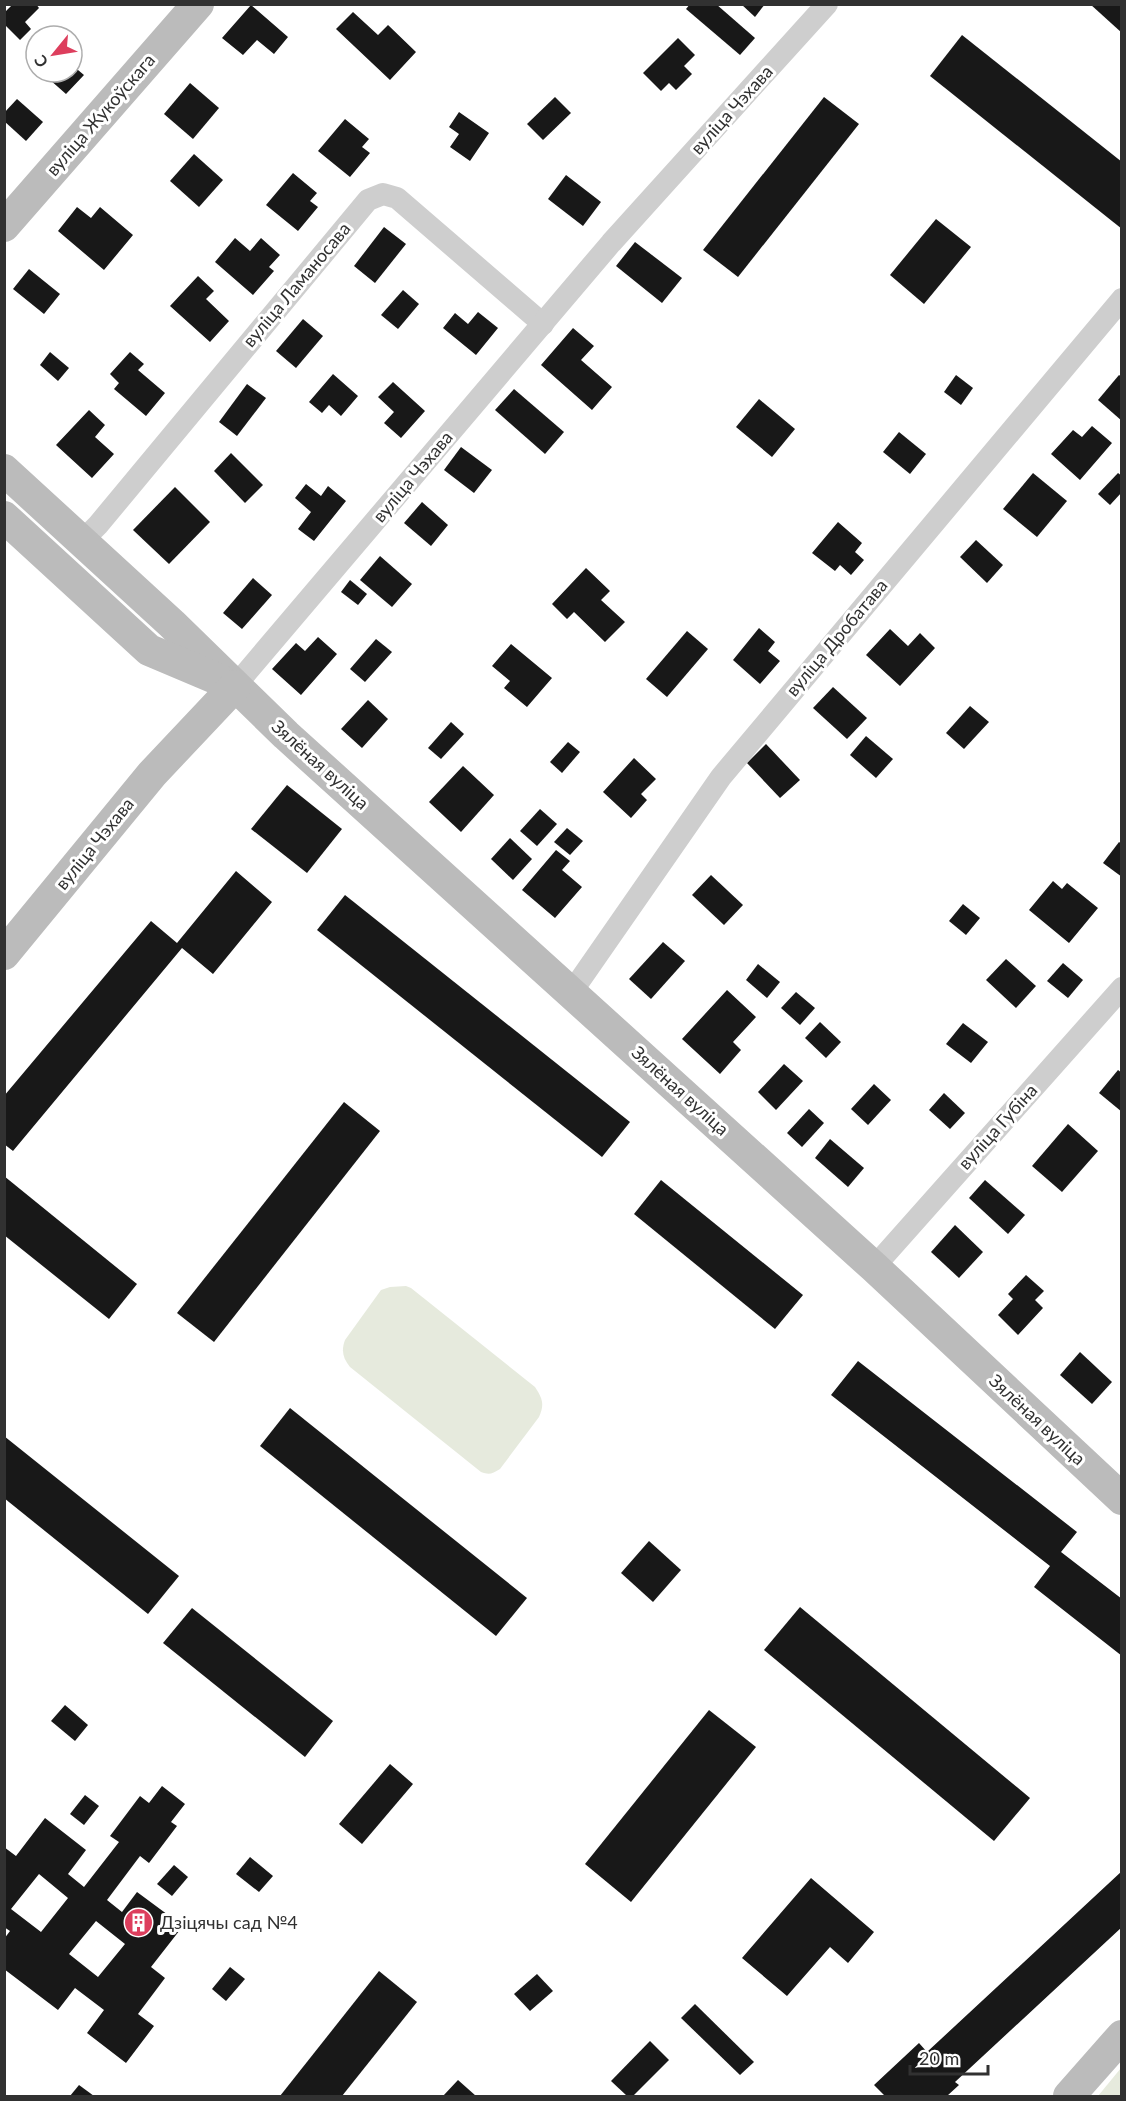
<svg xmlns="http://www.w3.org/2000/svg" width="1126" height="2101" font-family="Lato,sans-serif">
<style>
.green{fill:#e6eadd}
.building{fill:#181818;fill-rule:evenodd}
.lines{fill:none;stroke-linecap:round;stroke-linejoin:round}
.street{stroke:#cecece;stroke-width:22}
.secondary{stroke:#bbb;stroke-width:32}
.labels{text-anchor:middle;stroke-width:6;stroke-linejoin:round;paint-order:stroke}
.street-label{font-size:18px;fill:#313131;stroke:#fff}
.poi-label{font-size:18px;fill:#313131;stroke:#fff;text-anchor:start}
</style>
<rect width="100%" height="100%" fill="#fff"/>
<!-- green -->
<g class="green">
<path d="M406 1286 411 1288 535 1387C542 1398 545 1404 539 1417L500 1469C492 1474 489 1475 481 1472L350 1367C343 1358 341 1351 345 1340L381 1290 390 1287Z"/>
<path d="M1121 2068V2096H1098Z"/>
</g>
<!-- building -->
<g class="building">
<path d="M13 4H36L39 8 25 22 31 29 20 40 4 24V13Z"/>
<path d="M690 4H716L755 38 740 55 686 9Z"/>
<path d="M741 4H765L755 17Z"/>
<path d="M1090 4H1122V33Z"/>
<path d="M251 5 288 37 274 54 257 40 243 55 222 38Z"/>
<path d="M353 12 378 35 388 25 416 52 390 80 336 29Z"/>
<path d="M962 35 1122 162V229L930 76Z"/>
<path d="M678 38 695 55 684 66 692 74 676 90 669 83 661 91 643 73Z"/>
<path d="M72 65 84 75 66 94 41 72H72Z"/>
<path d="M190 83 219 108 193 139 164 114Z"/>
<path d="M555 97 571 113 543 140 527 124Z"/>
<path d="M824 97 859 124 738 277 703 250Z"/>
<path d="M17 99 43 122 26 141 4 121V113Z"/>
<path d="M459 112 489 133 470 161 450 147 459 134 449 127Z"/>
<path d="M345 119 369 139 362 147 370 153 350 177 318 151Z"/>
<path d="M194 154 223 180 199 207 170 181Z"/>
<path d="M293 173 317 193 310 201 318 207 298 231 266 205Z"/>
<path d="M566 175 601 202 583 226 548 199Z"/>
<path d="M77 207 91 218 100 207 133 235 104 270 58 231Z"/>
<path d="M936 219 971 247 924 304 890 275Z"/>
<path d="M384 227 406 244 375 283 354 266Z"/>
<path d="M235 238 250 251 261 238 280 255 269 267 274 271 253 295 215 262Z"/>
<path d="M635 242 682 278 662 303 616 266Z"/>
<path d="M29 269 60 294 44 314 13 289Z"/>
<path d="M198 276 214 291 206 299 229 321 210 342 170 306Z"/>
<path d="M403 290 419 304 398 329 381 315Z"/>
<path d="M478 312 498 328 476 355 443 328 455 313 468 324Z"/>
<path d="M303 319 323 336 296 368 276 351Z"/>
<path d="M573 328 594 346 581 360 612 387 592 410 541 365Z"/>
<path d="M50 352 69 368 58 381 40 365Z"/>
<path d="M130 352 144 364 138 370 165 393 146 416 114 389 119 383 110 374Z"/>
<path d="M333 374 358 396 341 416 329 405 322 413 309 402Z"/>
<path d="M956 375 973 388 961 405 944 392Z"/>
<path d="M1119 375 1122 377V421L1098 400Z"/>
<path d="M393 382 425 411 401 438 384 423 394 412 378 397Z"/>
<path d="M247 384 266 398 237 436 219 422Z"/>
<path d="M514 389 564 432 545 454 495 410Z"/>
<path d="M759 399 795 429 772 457 736 427Z"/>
<path d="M89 410 105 425 95 437 114 454 92 478 56 445Z"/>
<path d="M1092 426 1112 443 1080 480 1051 454 1073 430 1082 437Z"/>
<path d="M899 432 926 454 910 474 883 452Z"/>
<path d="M461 447 492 470 474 493 444 470Z"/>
<path d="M231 453 263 485 245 503 214 471Z"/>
<path d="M1033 473 1067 501 1037 537 1003 509Z"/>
<path d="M1118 473 1122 476V492L1110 505 1098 494Z"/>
<path d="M306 484 321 496 328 486 346 501 314 541 298 529 311 512 295 498Z"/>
<path d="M175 487 210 522 169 564 133 530Z"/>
<path d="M422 502 448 525 431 546 404 523Z"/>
<path d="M838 522 862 543 855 552 864 560 851 575 840 565 835 571 812 553Z"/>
<path d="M976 540 1003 565 987 583 960 557Z"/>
<path d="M380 556 412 584 392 607 360 580Z"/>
<path d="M586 568 610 591 601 600 625 622 605 642 574 612 567 619 552 604Z"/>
<path d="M253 578 272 595 242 629 223 613Z"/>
<path d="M350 580 367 594 358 605 341 592Z"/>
<path d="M759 628 775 642 768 651 780 661 760 684 733 660Z"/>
<path d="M890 629 908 646 920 633 935 648 900 686 866 655Z"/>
<path d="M687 631 708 649 667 697 646 679Z"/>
<path d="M318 637 337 654 301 695 272 669 296 643 305 651Z"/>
<path d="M376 639 392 652 365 682 350 669Z"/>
<path d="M511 644 552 678 527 707 504 688 510 681 492 666Z"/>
<path d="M833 687 867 718 847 739 813 708Z"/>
<path d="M368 700 388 719 362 748 341 729Z"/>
<path d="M970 706 989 722 964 749 946 733Z"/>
<path d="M451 722 464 734 441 759 428 748Z"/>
<path d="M866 736 893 759 876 778 850 755Z"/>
<path d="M568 742 580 752 562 773 550 762Z"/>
<path d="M766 744 800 780 780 798 747 763Z"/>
<path d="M634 758 656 779 641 794 647 800 631 818 603 792Z"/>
<path d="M463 766 494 795 461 832 429 802Z"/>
<path d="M287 785 342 829 307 873 251 829Z"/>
<path d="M540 809 557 824 537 846 520 831Z"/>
<path d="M567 828 583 841 570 855 554 842Z"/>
<path d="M510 838 532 859 513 880 491 859Z"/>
<path d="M1119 842 1122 844V877L1103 863Z"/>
<path d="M556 850 570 861 562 870 582 887 555 918 522 890Z"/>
<path d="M236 871 272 902 213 974 182 948 13 1151 4 1144V1096L151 921 177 943Z"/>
<path d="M711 875 743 905 724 925 692 895Z"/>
<path d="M1053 881 1062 889 1067 883 1098 908 1069 943 1029 910Z"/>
<path d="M345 895 630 1122 602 1157 317 930Z"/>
<path d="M963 904 980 918 966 935 949 921Z"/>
<path d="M663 942 685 961 651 999 629 979Z"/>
<path d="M1006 959 1036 986 1016 1008 986 980Z"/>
<path d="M1063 963 1083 980 1068 998 1047 981Z"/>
<path d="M758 964 780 982 767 998 746 980Z"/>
<path d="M727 990 756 1017 733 1042 741 1050 720 1074 682 1039Z"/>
<path d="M796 992 815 1008 800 1025 781 1008Z"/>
<path d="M820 1022 841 1042 826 1058 805 1038Z"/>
<path d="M963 1023 988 1042 971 1063 946 1044Z"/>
<path d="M784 1064 803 1081 776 1110 758 1092Z"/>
<path d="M1118 1070 1122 1073V1112L1099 1093Z"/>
<path d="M874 1084 891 1100 868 1125 851 1109Z"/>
<path d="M944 1093 965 1113 950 1129 929 1110Z"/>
<path d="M344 1102 380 1131 214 1342 177 1313Z"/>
<path d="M809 1109 824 1123 802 1147 787 1133Z"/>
<path d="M1068 1124 1098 1151 1062 1192 1032 1166Z"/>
<path d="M830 1139 864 1168 848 1187 815 1158Z"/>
<path d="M4 1176 137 1284 109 1319 4 1235Z"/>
<path d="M661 1180 803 1295 775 1329 634 1214Z"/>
<path d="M985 1180 1025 1215 1008 1234 969 1198Z"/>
<path d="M955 1225 983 1252 959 1278 931 1252Z"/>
<path d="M1026 1275 1044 1291 1035 1300 1043 1308 1018 1335 998 1315 1013 1299 1008 1294Z"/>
<path d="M1080 1352 1112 1382 1092 1404 1060 1375Z"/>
<path d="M858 1361 1077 1532 1061 1552 1122 1599V1656L1034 1587 1050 1566 831 1395Z"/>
<path d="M290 1408 527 1598 496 1636 260 1446Z"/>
<path d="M4 1436 179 1576 148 1614 4 1498Z"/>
<path d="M649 1541 681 1570 653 1602 621 1573Z"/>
<path d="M800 1607 1030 1798 994 1841 764 1650Z"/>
<path d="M192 1608 333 1721 305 1757 163 1643Z"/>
<path d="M65 1705 88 1725 75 1741 51 1721Z"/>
<path d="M709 1710 756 1747 631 1902 585 1864Z"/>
<path d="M390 1764 413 1784 362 1844 339 1824Z"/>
<path d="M162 1786 185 1804 171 1822 177 1826 149 1863 140 1856 107 1900 122 1912 137 1892 183 1926 151 1967 165 1978 138 2014 154 2026 126 2063 87 2033 104 2010 75 1988 58 2010 4 1969V1939L10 1931 4 1927V1847L16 1856 45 1818 86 1850 68 1874 84 1887 119 1842 110 1836 140 1796 149 1803ZM39 1874 68 1898 41 1932 11 1909ZM96 1921 125 1944 98 1977 69 1954Z"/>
<path d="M85 1795 99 1806 84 1825 70 1814Z"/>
<path d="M250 1857 273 1876 259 1892 236 1874Z"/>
<path d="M174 1865 188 1877 172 1896 157 1884Z"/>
<path d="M1122 1871V1927L955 2082 959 2085 947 2096H885L874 2085 919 2043 927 2052Z"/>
<path d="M811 1878 874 1932 848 1963 830 1947 787 1996 742 1958Z"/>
<path d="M230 1967 245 1979 226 2001 212 1989Z"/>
<path d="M379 1971 417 2002 342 2096H280Z"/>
<path d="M537 1974 553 1991 530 2011 514 1994Z"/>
<path d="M695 2004 754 2062 740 2075 681 2018Z"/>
<path d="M650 2041 669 2060 633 2096H627L611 2081Z"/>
<path d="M458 2080 476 2096H443Z"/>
<path d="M79 2085 94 2096H70Z"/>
</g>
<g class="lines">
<!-- street -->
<g class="street">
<path d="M82 541 98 525 368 200 383 194 397 198 543 324"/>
<path d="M235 686 611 243 827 4"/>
<path d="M571 993 721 777 1122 299"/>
<path d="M874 1267 1122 988"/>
</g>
<!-- secondary -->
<g class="secondary">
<path d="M4 226 198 4"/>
<path d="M4 470 172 624 286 735 874 1267 1122 1499"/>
<path d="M4 517 149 650 220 680"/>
<path d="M4 954 152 774 235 686"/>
<path d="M1069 2096 1122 2036"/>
</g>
</g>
<!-- icons -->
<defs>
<symbol id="building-disc" viewBox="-11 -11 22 22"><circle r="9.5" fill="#dd3e5d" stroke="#fff"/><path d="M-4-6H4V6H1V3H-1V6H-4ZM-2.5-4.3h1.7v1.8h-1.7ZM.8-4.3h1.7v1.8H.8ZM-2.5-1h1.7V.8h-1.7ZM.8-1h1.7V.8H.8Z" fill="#fff"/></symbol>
</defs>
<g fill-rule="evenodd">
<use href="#building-disc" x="122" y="1906" width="33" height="33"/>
</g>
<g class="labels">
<!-- street labels -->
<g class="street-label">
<text transform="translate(732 110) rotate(-48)" y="6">вуліца Чэхава</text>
<text transform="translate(101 115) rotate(-49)" y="6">вуліца Жукоўскага</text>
<text transform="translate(297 285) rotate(-50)" y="6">вуліца Ламаносава</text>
<text transform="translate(413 477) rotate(-50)" y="6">вуліца Чэхава</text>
<text transform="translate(837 638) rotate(-50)" y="6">вуліца Дробатава</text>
<text transform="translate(320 765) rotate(42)" y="6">Зялёная вуліца</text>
<text transform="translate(95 844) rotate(-51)" y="6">вуліца Чэхава</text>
<text transform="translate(680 1091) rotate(42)" y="6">Зялёная вуліца</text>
<text transform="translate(998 1127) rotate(-48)" y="6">вуліца Губіна</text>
<text transform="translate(1037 1420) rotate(43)" y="6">Зялёная вуліца</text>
</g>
<!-- poi labels -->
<g class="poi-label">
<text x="160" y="1929">Дзіцячы сад №4</text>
</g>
</g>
<!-- border -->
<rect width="1126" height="2101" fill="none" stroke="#313131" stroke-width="12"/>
<!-- north arrow -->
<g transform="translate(54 54) rotate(240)"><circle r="28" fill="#ffffff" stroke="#adadad" stroke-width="1.5"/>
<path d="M0-4.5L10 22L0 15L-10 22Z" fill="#dd3e5d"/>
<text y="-9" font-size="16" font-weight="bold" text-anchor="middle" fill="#313131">С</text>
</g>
<!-- scale -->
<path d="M910 2065v9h78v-9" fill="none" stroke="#313131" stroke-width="3"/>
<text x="919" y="2065" font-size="18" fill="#313131" stroke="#ffffff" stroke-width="4.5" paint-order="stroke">20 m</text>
</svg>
